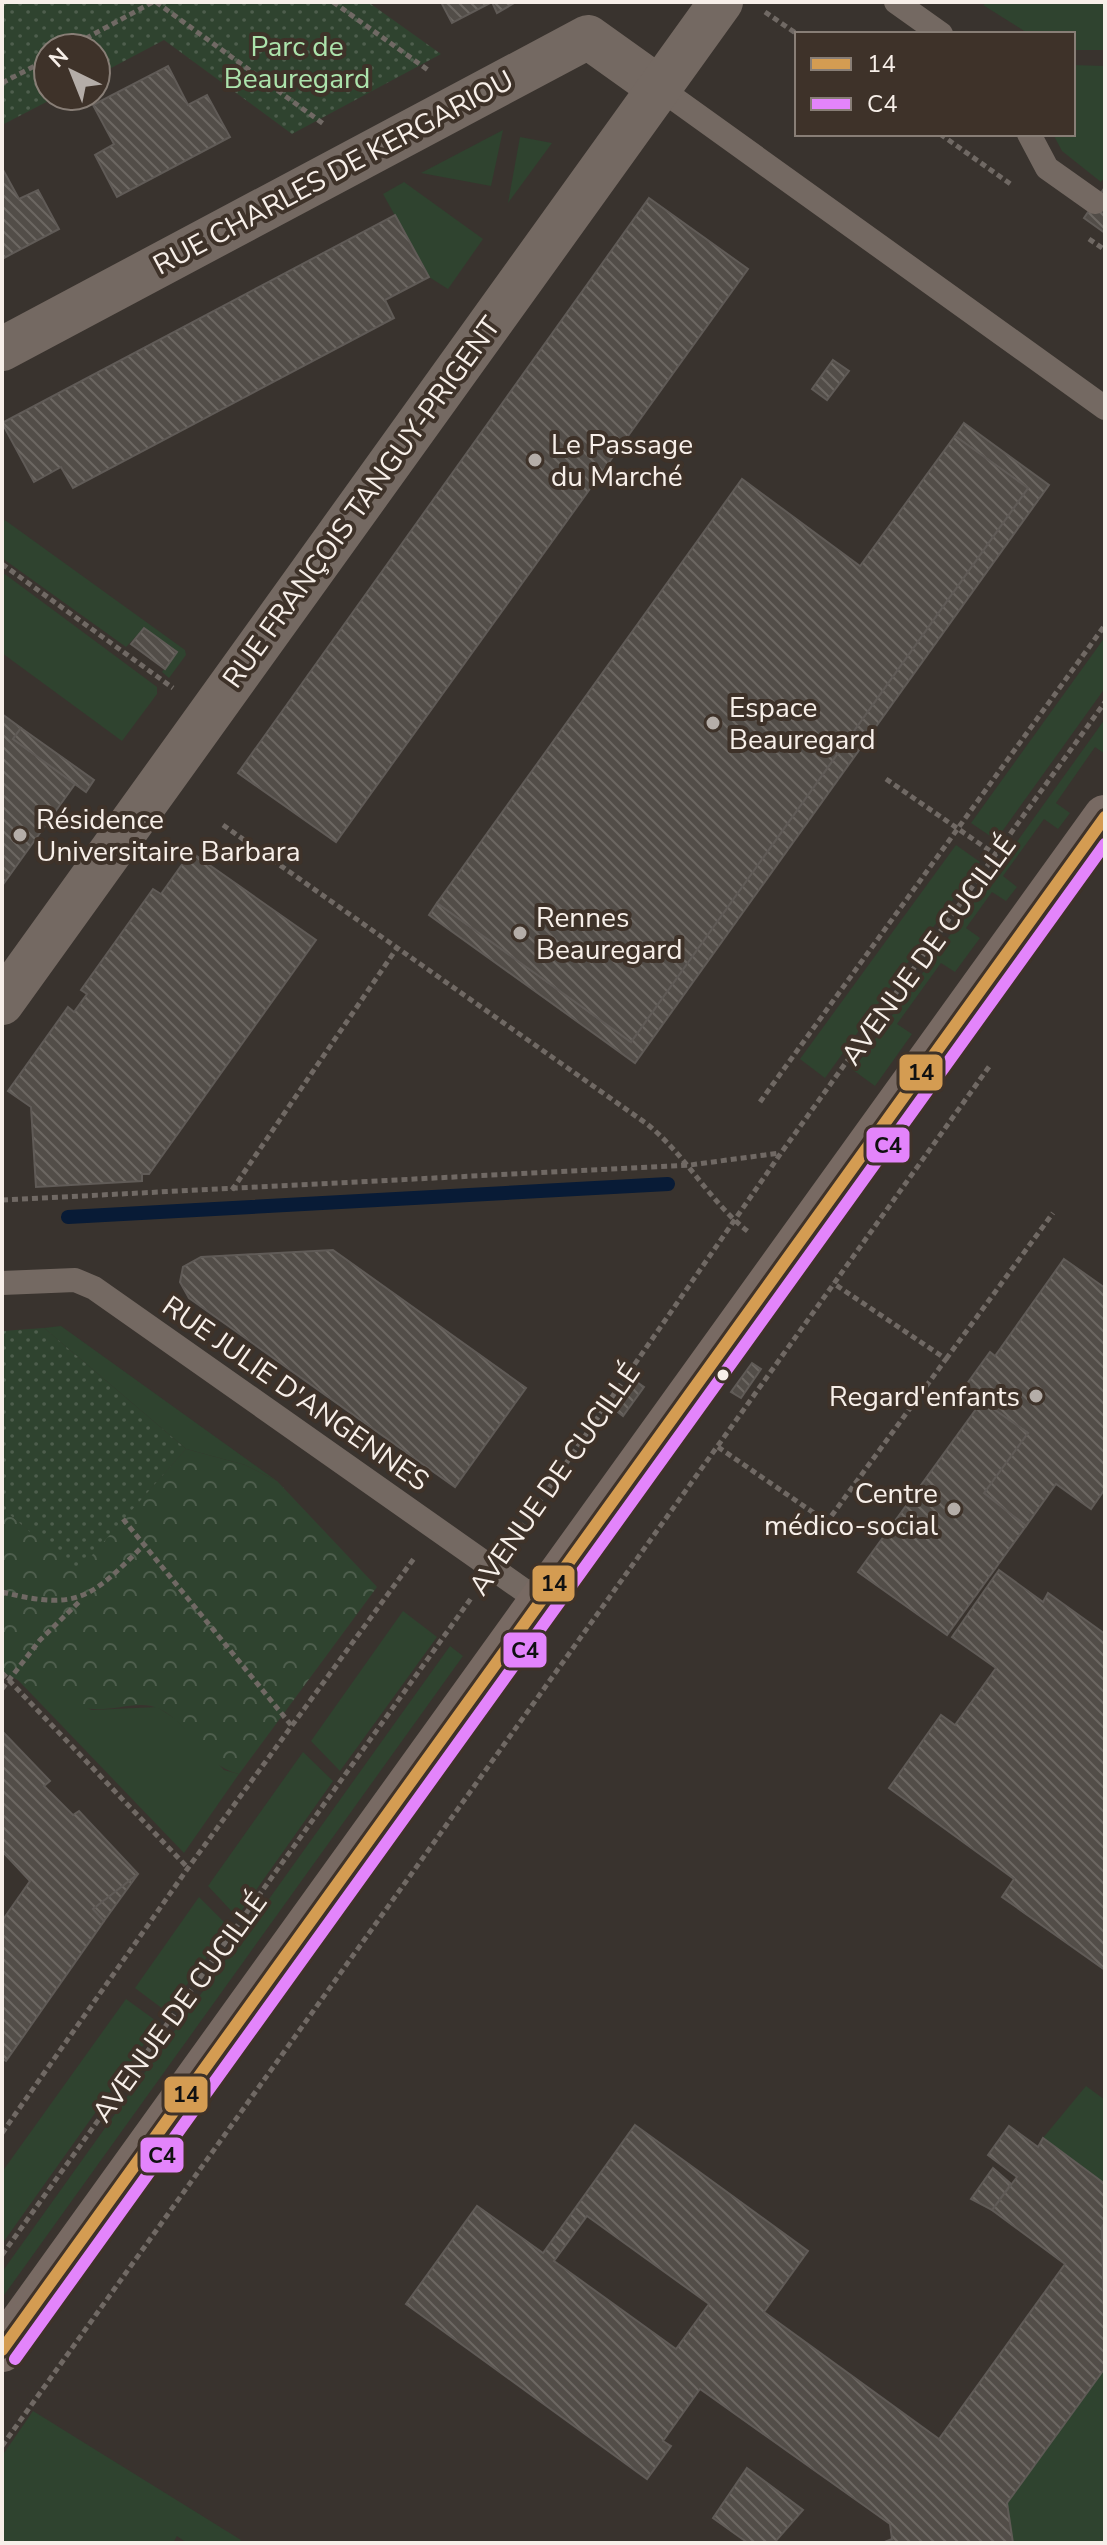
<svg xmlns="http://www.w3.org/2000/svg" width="1107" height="2545" font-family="'Nunito Sans',sans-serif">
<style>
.grass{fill:#2f432f}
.forest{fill:url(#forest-crowns)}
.park{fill:url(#park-dots)}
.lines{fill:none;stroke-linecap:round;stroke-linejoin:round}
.stream{stroke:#081b36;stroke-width:14}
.building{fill:url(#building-back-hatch);stroke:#605b57;stroke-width:2;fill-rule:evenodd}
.path{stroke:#706964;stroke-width:5;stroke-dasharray:6 4;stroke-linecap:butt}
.lane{stroke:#746962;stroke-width:24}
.street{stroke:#746962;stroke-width:44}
.secondary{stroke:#786a63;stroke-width:44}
.bus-1-casing{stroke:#3e3229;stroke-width:18}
.bus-2-casing{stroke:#3e3229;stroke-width:18}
.bus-1{stroke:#d49c52;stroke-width:12}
.bus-2{stroke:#e384fb;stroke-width:12}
.poi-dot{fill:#b4ada8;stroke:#3e3229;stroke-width:3}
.bus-dot{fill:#f7efe9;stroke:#3e3229;stroke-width:3}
.labels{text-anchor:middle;stroke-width:8;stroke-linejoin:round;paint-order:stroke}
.park-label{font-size:28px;fill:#ace3ac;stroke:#3e3229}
.street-label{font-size:28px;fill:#f7efe9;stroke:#3e3229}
.poi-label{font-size:28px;fill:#f7efe9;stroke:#3e3229;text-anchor:start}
.line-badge{stroke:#3e3229;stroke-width:3}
.pale-badge-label{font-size:22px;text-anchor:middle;font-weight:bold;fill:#111}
</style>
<defs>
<pattern id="forest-crowns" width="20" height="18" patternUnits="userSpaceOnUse" patternTransform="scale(2)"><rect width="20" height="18" fill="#2f432f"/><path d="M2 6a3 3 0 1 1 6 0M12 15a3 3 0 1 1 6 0" fill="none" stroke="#4e5e4d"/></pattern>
<pattern id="park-dots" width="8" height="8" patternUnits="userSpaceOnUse" patternTransform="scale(2)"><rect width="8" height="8" fill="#2f432f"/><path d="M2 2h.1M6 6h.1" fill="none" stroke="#4e5e4d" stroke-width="1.8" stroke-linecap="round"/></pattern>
<pattern id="building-back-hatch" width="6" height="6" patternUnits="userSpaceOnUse" patternTransform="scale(2)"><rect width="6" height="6" fill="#524d48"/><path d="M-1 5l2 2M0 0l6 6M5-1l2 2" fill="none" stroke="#6c6762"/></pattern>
</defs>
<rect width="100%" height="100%" fill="#39332e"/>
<!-- grass -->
<g class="grass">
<path d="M989 2H1105V50H1073V34H1029L983 5Z"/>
<path d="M1073 65 1105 66V177L1101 182 1062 151 1053 134H1073Z"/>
<path d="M503 130 491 186 421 173Z"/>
<path d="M520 137 552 143 508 203Z"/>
<path d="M404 182 483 239 448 289 429 277 383 194Z"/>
<path d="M2 518 185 650 186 655 169 678 162 672 177 651 144 628 126 647 2 558Z"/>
<path d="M2 572 157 687V694L122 741 2 653Z"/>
<path d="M1105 637V688L996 840 971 823Z"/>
<path d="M1105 719V754L1095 747 1056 803 1070 813 1058 829 1044 819 1003 876 1017 887 1006 901 992 892 966 928 980 938 955 972 941 963 897 1024 912 1034 875 1086 853 1070Z"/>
<path d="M956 845 980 862 825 1078 800 1059Z"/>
<path d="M61 1326 277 1481 245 1465 186 1449 44 1328Z"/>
<path d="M403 1611 437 1637 340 1771 311 1741Z"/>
<path d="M450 1646 463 1656 2 2298V2272Z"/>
<path d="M17 1679 92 1710 157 1707 176 1719 224 1770 239 1774 184 1853Z"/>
<path d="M303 1752 333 1781 237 1917 208 1886Z"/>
<path d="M199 1897 229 1927 167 2012 135 1988Z"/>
<path d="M126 1999 159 2023 2 2244V2172Z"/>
<path d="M1086 2086 1105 2100V2184L1043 2138Z"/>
<path d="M1105 2368V2543H1013L1007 2503Z"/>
<path d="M33 2411 241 2540 239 2543H187L177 2536 173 2543H2V2456Z"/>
</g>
<!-- forest -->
<path class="forest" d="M186 1449 245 1465 277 1481 377 1587 239 1774C198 1763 194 1726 160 1709 141 1699 114 1711 93 1709 69 1708 25 1683 2 1672V1508L77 1571Z"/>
<!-- park -->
<g class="park">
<path d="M2 2H368L441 54 292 134 164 40 96 76V48H48V96H58L2 125Z"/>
<path d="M44 1328 186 1449 77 1572 2 1508V1331Z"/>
</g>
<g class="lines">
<!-- stream -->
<path class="stream" d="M68 1217 668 1184"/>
</g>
<!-- building -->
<g class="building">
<path d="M441 2H516L497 13 492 2 452 23Z"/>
<path d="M168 66 188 105 207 95 230 137 117 197 95 155 114 144 93 105Z"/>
<path d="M2 168 19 199 38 190 59 229 2 259Z"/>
<path d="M1105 187V233L1084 218Z"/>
<path d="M649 198 748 269 336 842 238 773Z"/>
<path d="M395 215 429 277 385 300 394 318 73 488 61 467 34 482 2 423Z"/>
<path d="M833 360 849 371 827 400 812 389Z"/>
<path d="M964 423 1049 485 635 1063 429 915 437 903 631 1042 1028 488 955 436Z"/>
<path d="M955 436 1028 488 631 1042 437 903 742 479 860 566Z"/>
<path d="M144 628 177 652 165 669 131 644Z"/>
<path d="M2 714 21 728 13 739 75 784 2 886Z"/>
<path d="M21 728 94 780 86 792 13 739Z"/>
<path d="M191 852 316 940 149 1174H142V1181L36 1187 31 1107 8 1091 68 1007 74 1012 87 994 81 990 153 889 161 894Z"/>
<path d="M333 1250 526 1388 455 1487 189 1298 180 1282 183 1267 201 1257Z"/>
<path d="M1064 1259 1105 1288V1489L1091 1509 1056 1484 1026 1526 984 1493 1028 1433 982 1401 979 1405 961 1392 990 1352 995 1356Z"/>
<path d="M752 1363 761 1369 741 1398 731 1392Z"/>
<path d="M634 1380 644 1387 623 1416 614 1409Z"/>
<path d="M982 1401 1028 1433 984 1493 1026 1526 947 1635 858 1572Z"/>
<path d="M999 1570 1043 1602 1048 1593 1105 1634V1970L1002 1897 1014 1879 889 1788 941 1715 955 1725 996 1668 952 1637Z"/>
<path d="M2 1731 50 1781 44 1786 73 1815 79 1811 138 1874 93 1909 104 1921 6 2061 2 2059V1921L30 1881 2 1851Z"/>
<path d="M138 1874 104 1921 93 1909Z"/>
<path d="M635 2125 808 2251 764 2312 939 2439 1065 2264 992 2210 1017 2177 988 2155 1009 2126 1038 2147 1043 2138 1105 2184V2222L1102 2227 1105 2368 1007 2503 1013 2543H882L892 2539 890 2524 700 2389 663 2441 671 2446 647 2479 406 2304 477 2206 543 2253ZM587 2216 709 2304 676 2349 554 2261Z"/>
<path d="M993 2168 1011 2184 992 2210 971 2199Z"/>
<path d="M747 2468 803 2510 774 2543H748L713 2518Z"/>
</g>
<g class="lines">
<!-- path -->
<g class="path">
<path d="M156 2 325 125"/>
<path d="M333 2 428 70"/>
<path d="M765 12 797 34"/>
<path d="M68 48 153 2"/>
<path d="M2 83 48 59"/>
<path d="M940 134 1012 185"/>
<path d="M1089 239 1105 250"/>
<path d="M2 564 173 688"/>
<path d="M886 779 996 855"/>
<path d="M223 825 647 1124C687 1156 710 1203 750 1233"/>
<path d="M760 1102 1105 625"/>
<path d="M232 1190 397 948"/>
<path d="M2 1200 690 1165 780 1153"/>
<path d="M946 1359 1053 1213"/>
<path d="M718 1447 827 1522 946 1359 833 1283"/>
<path d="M123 1519 291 1725"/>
<path d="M515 1537 781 1153 1105 702"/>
<path d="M2 1592C81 1612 92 1596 146 1543"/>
<path d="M2 1673 188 1868"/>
<path d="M2 1689 40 1640 81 1600"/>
<path d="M2 2133 188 1868 415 1557"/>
<path d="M2 2255 472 1597"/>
<path d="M2 2446 991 1064"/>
</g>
<!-- lane -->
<g class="lane">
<path d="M896 2 941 34"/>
<path d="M658 87 1105 408"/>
<path d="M1029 134 1047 168 1095 202"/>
<path d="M2 1283 75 1280 94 1288 539 1601"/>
</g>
<!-- street -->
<g class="street">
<path d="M2 349 588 37 658 87"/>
<path d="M2 1003 721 2"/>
</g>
<!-- secondary -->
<path class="secondary" d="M2 2350 1105 817"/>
<defs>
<path id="bus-1" d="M2 2350 1105 817"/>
<path id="bus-2" d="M15 2359 1105 844"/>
</defs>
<!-- bus-1 casing -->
<use href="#bus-1" class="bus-1-casing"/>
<!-- bus-2 casing -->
<use href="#bus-2" class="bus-2-casing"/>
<!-- bus-1 -->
<use href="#bus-1" class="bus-1"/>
<!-- bus-2 -->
<use href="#bus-2" class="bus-2"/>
</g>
<!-- markers -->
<g class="poi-dot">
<circle cx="535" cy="460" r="8"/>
<circle cx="713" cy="723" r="8"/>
<circle cx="20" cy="835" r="8"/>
<circle cx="520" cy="933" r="8"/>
<circle cx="1036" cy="1396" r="8"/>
<circle cx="954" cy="1509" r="8"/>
</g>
<circle class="bus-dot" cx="723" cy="1375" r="7"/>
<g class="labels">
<!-- park labels -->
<g class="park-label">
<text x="297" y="56">Parc de<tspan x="297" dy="32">Beauregard</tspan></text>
</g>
<!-- street labels -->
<g class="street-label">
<text transform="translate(333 172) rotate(-28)" y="10">RUE CHARLES DE KERGARIOU</text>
<text transform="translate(361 502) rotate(-54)" y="10">RUE FRANÇOIS TANGUY-PRIGENT</text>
<text transform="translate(928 950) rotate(-54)" y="10">AVENUE DE CUCILLÉ</text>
<text transform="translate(296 1393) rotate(35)" y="10">RUE JULIE D'ANGENNES</text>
<text transform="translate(554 1479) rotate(-55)" y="10">AVENUE DE CUCILLÉ</text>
<text transform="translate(179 2007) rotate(-54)" y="10">AVENUE DE CUCILLÉ</text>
</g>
<!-- poi labels -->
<g class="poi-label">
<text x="551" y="454">Le Passage<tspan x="551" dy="32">du Marché</tspan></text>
<text x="729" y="717">Espace<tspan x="729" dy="32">Beauregard</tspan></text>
<text x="36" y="829">Résidence<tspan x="36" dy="32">Universitaire Barbara</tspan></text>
<text x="536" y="927">Rennes<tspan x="536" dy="32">Beauregard</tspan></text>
<text x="1020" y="1406" text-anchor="end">Regard'enfants</text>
<text x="938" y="1503" text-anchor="end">Centre<tspan x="938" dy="32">médico-social</tspan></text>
</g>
</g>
<g class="line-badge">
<rect x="898" y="1053" width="46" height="39" rx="8" fill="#d49c52"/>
<rect x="865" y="1126" width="46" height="38" rx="8" fill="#e384fb"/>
<rect x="531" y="1564" width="45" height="39" rx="8" fill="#d49c52"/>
<rect x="502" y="1631" width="46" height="38" rx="8" fill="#e384fb"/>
<rect x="163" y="2075" width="46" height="39" rx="8" fill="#d49c52"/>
<rect x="139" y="2136" width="46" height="38" rx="8" fill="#e384fb"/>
</g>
<g class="pale-badge-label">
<text x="921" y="1080">14</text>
<text x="888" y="1153">C4</text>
<text x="554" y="1591">14</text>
<text x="525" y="1658">C4</text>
<text x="186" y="2102">14</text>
<text x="162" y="2163">C4</text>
</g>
<!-- border -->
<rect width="1107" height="2545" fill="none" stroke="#f7efe9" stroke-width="8"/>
<!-- legend -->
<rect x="795" y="32" width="280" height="104" fill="#3e3229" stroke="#887e76" stroke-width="2"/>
<rect x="811" y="58" width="40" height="12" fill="#d49c52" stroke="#887e76" stroke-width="2"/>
<text x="867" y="72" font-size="24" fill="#f7efe9">14</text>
<rect x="811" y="98" width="40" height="12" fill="#e384fb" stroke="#887e76" stroke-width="2"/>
<text x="867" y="112" font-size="24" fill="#f7efe9">C4</text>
<!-- north arrow -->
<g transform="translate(72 72) rotate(317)"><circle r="38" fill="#3e3229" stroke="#887e76" stroke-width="2"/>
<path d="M0-6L14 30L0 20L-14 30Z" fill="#b4ada8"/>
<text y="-12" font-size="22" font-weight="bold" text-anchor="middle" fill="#f7efe9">N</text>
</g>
</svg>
